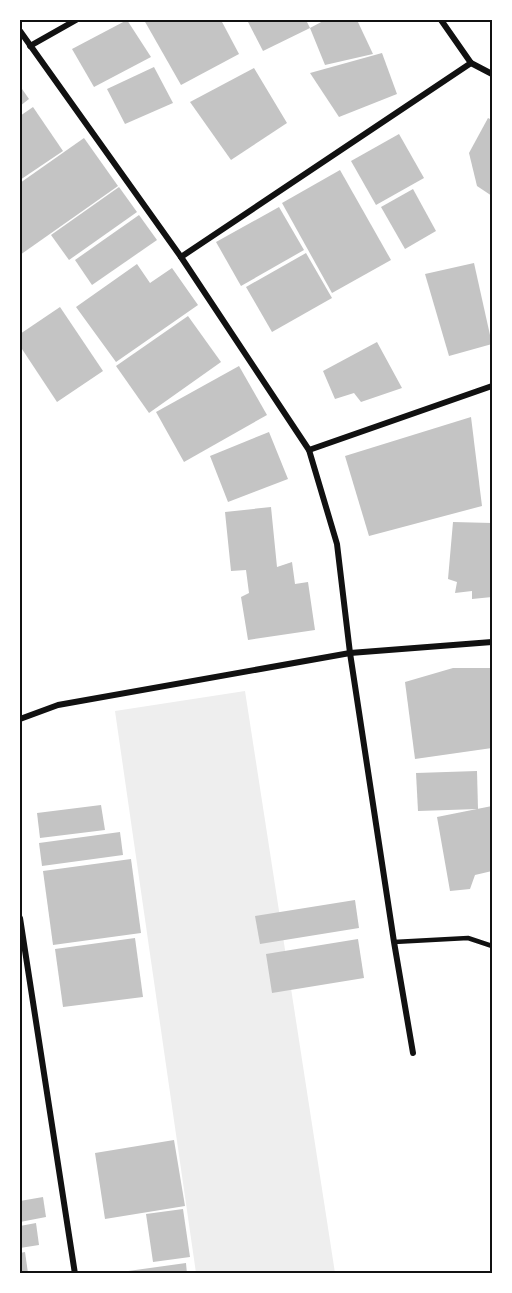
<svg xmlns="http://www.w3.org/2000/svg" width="512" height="1293" font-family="'DejaVu Sans',sans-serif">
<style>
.green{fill:#eee}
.building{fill:#c4c4c4}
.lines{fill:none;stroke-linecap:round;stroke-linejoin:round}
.service{stroke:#111;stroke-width:4.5}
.minor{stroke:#111;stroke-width:6}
.neatline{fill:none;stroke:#111;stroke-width:2}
</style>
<rect width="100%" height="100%" fill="#fff"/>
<!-- green -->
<path class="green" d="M245 691 335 1273H196L115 711Z"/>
<!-- building -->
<g class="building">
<path d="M127 20 151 57 94 87 72 49Z"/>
<path d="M144 20H221L239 54 181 85Z"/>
<path d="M247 20H306L310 28 263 51Z"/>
<path d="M325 20H357L373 54 325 65 310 28Z"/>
<path d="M382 53 397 94 339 117 310 73Z"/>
<path d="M154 67 173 103 125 124 107 89Z"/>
<path d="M254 68 287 123 231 160 190 102Z"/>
<path d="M20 86 29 99 20 106Z"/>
<path d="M33 107 63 151 20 180V116Z"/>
<path d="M488 118 492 120V196L477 186 469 153Z"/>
<path d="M399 134 424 178 376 205 351 161Z"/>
<path d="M84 138 118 186 20 255V183Z"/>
<path d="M340 170 391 260 332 293 282 203Z"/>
<path d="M119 187 137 212 69 260 51 235Z"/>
<path d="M413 189 436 231 405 249 381 207Z"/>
<path d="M279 207 304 250 241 286 216 242Z"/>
<path d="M139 215 157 240 92 285 75 260Z"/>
<path d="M306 253 332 298 272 332 246 287Z"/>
<path d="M474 263 492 344 449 356 425 274Z"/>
<path d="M137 264 150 283 172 268 198 305 116 362 76 307Z"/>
<path d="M60 307 103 371 57 402 20 346V334Z"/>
<path d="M188 316 221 362 149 413 116 366Z"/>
<path d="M377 342 402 388 361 402 354 393 335 399 323 371Z"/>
<path d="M239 366 267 415 184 462 156 412Z"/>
<path d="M471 417 482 506 369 536 345 456Z"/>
<path d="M269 432 288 479 228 502 210 456Z"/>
<path d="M271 507 277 567 292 562 295 584 308 582 315 630 248 640 241 597 249 593 246 570 231 571 225 512Z"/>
<path d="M453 522 492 523V597L472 599V591L455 593 457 582 448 579Z"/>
<path d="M453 668H492V748L415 759 405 682Z"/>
<path d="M477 771 478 809 418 811 416 773Z"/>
<path d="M101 805 105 830 40 838 37 813Z"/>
<path d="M492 806V871L475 875 470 889 450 891 437 817Z"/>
<path d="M120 832 123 855 42 866 39 843Z"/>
<path d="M131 859 141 933 53 945 43 871Z"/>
<path d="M355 900 359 928 260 944 255 916Z"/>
<path d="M135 938 143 997 63 1007 55 949Z"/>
<path d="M358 939 364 978 272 993 266 954Z"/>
<path d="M174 1140 185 1206 105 1219 95 1153Z"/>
<path d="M43 1197 46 1217 20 1222V1201Z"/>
<path d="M183 1209 190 1257 153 1262 146 1214Z"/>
<path d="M36 1223 39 1245 20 1248V1226Z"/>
<path d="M25 1252 28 1273 20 1274V1253Z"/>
<path d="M186 1263 187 1274H121V1272Z"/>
</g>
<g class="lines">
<!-- service -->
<path class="service" d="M394 942 468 938 492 946"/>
<!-- minor -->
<g class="minor">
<path d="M441 20 471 63 492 74"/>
<path d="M20 31 181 257 309 450 337 544 350 653 394 942 413 1053"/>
<path d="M30 46 76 20"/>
<path d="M181 257 471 63"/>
<path d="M309 450 492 386"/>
<path d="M20 719 58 705 350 653 492 642"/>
<path d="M20 918 75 1274"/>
</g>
</g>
<!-- border -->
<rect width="512" height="1293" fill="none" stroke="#ffffff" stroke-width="42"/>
<rect x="21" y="21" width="470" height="1251" class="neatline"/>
</svg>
